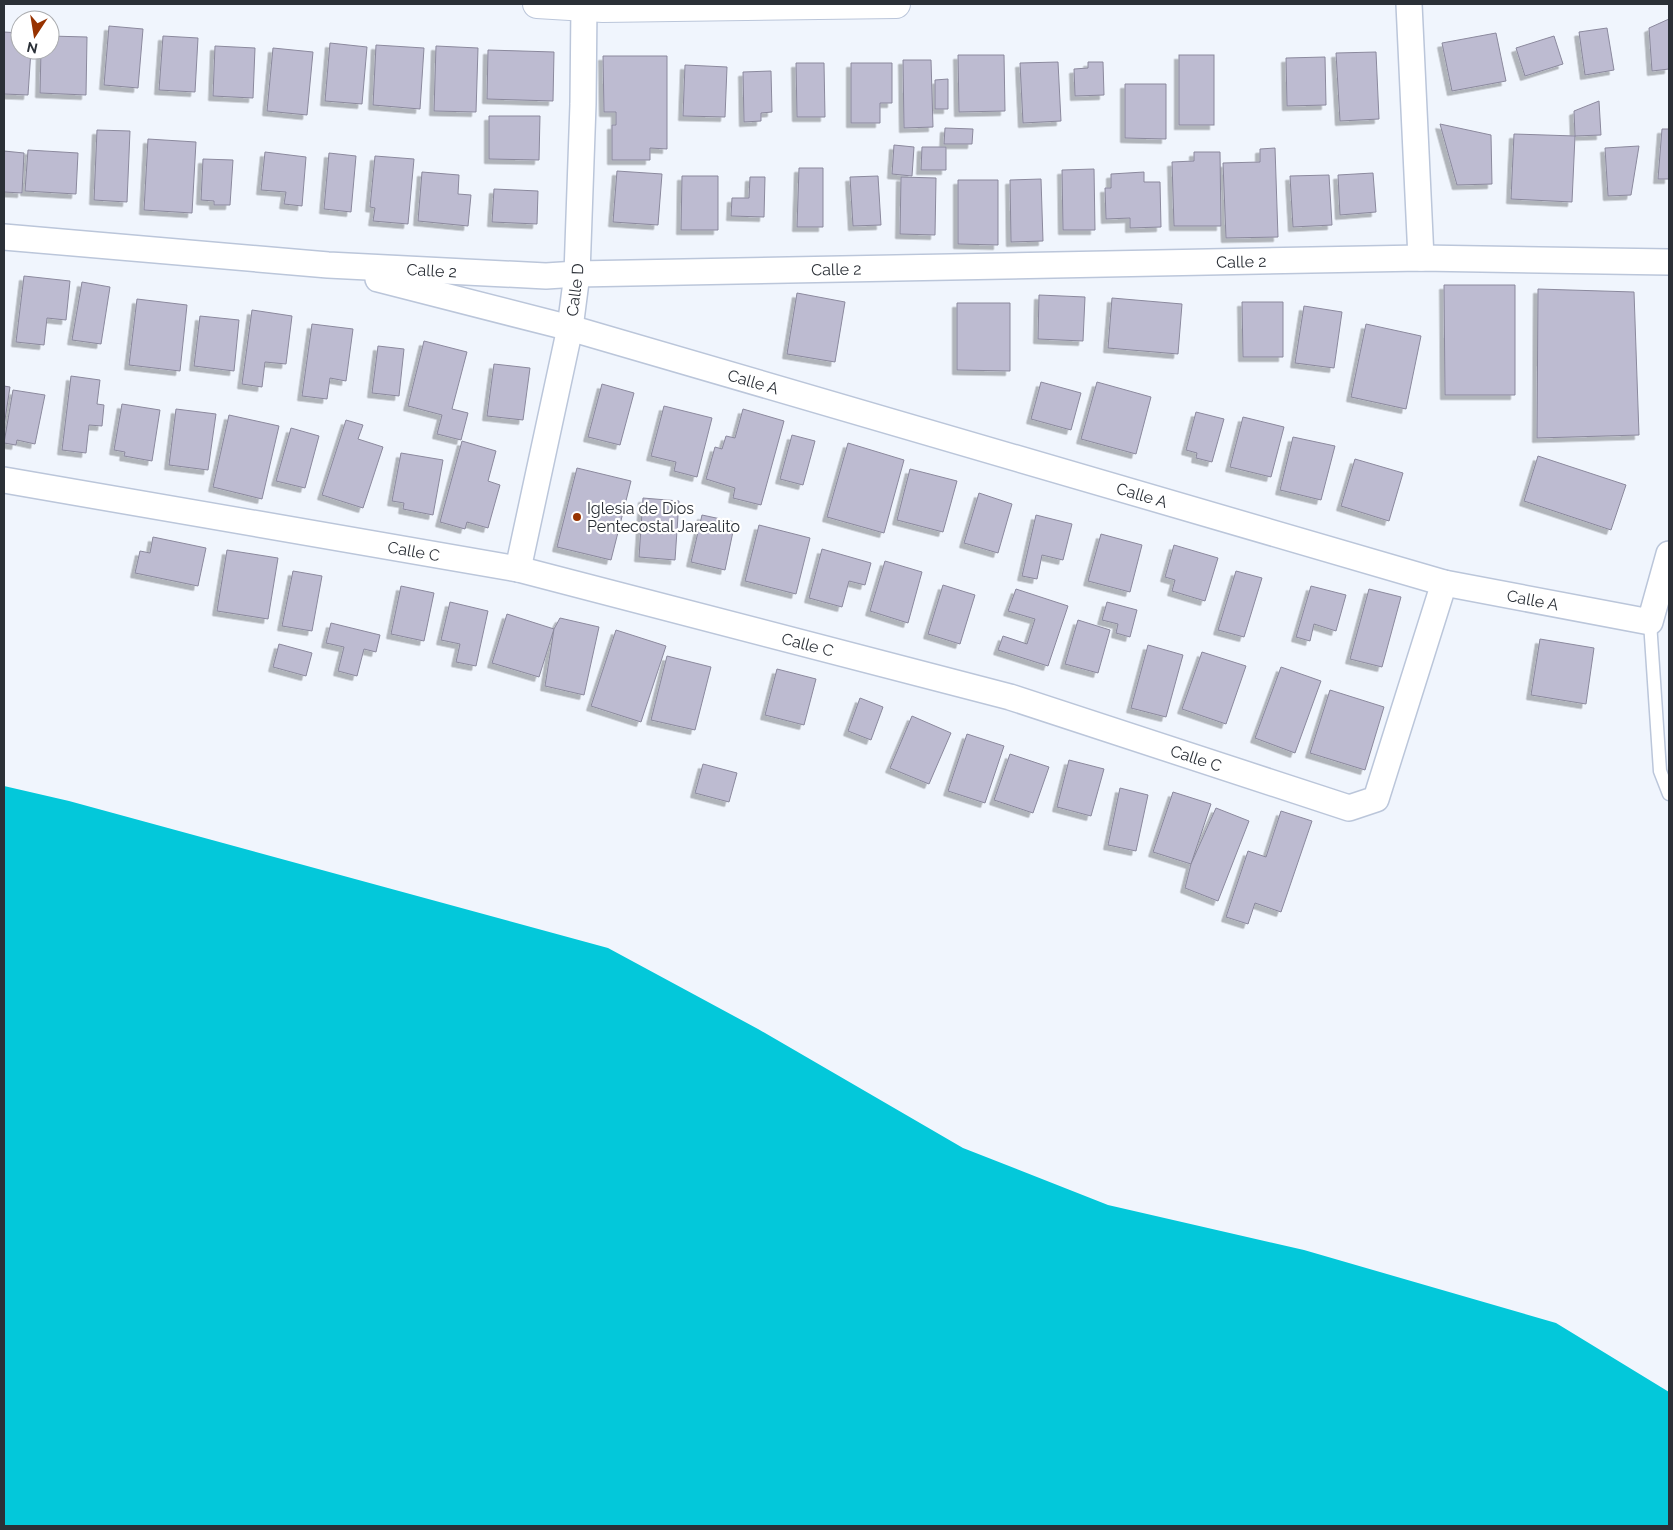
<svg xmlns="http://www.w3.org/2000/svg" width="1673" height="1530" font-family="Raleway,sans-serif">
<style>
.water{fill:#03c8da}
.building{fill:#bdbbd1;stroke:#8b899d;filter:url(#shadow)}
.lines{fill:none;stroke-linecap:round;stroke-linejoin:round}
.lane-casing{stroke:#bbc6da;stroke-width:15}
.street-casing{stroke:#bbc6da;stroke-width:28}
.secondary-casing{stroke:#bbc6da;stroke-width:30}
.lane{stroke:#fff;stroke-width:12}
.street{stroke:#fff;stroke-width:25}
.secondary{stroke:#fff;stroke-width:28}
.poi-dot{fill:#973200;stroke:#fff;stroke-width:2}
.labels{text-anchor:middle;stroke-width:4.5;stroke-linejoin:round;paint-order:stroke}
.street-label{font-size:16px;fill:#2b3037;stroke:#fff}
.poi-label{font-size:16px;fill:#2b3037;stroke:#fff;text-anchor:start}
</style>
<defs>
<filter id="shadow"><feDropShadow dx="-4.5" dy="4.5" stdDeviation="0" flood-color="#0004"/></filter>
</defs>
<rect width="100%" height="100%" fill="#f0f5fd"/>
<!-- water -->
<path class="water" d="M4 786 69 801 608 948 758 1029 963 1148 1108 1205 1304 1250 1556 1323 1669 1392V1526H4Z"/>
<!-- building -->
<g class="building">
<path d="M1669 19V69L1652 71 1649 28Z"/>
<path d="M109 26 143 29 138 88 104 85Z"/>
<path d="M1607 28 1614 70 1585 75 1579 32Z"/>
<path d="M4 32 20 33V50H31L28 95 4 94Z"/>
<path d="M1496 33 1506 81 1452 91 1442 43Z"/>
<path d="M50 36 87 37 86 95 40 93 41 50H50Z"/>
<path d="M163 36 198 38 195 92 159 90Z"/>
<path d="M1554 36 1563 64 1525 76 1516 48Z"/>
<path d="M330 43 367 47 362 104 325 101Z"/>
<path d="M376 45 424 48 420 109 373 105Z"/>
<path d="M215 46 255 48 253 98 213 96Z"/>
<path d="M436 46 478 48 476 112 434 111Z"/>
<path d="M273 48 313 52 307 115 267 111Z"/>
<path d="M488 50 554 52 553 101 487 99Z"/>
<path d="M1376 52 1379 119 1340 121 1336 53Z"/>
<path d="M958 55H1004L1005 111 959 112Z"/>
<rect x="1179" y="55" width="35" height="70"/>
<path d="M603 56H667V149L650 148V160H612V125H616V112H604Z"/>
<path d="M1325 57 1326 105 1287 106 1286 58Z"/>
<path d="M903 60H931L933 127 904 128Z"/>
<path d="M1058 62 1061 121 1023 123 1020 63Z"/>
<path d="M1088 62H1103L1104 95 1075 96 1074 69 1088 68Z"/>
<path d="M796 63H824L825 117H797Z"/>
<path d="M851 63H892V103H880V123H851Z"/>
<path d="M685 65 727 67 725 117 683 116Z"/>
<path d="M771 71 772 112 761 113V121L744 122 743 72Z"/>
<path d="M948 79V109H935V80Z"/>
<path d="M1125 84H1166V139L1125 138Z"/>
<path d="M1599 101 1601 135 1575 136 1574 111Z"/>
<path d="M489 116H540L539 160 489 159Z"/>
<path d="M1440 124 1491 135 1492 184 1457 185Z"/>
<path d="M945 128 973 129 972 144H944Z"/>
<path d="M1662 129H1669V179H1658Z"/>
<path d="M97 130 130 131 127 202 94 200Z"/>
<path d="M1514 134 1575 136 1572 202 1511 199Z"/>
<path d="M148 139 196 142 192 213 144 210Z"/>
<path d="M894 145 914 147 912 176 892 174Z"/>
<path d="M1639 146 1631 195 1608 196 1605 148Z"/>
<path d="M922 147H946V170H921Z"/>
<path d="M1275 148 1278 237 1226 238 1223 163 1260 162V149Z"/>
<path d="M28 150 78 153 76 194 25 191Z"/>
<path d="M4 151 24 153 22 193 4 192Z"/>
<path d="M265 152 306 157 302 206 284 204 286 192 261 190Z"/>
<path d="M1194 152H1220L1221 226H1174L1172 162 1194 161Z"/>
<path d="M329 153 356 156 351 212 324 209Z"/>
<path d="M375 156 414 159 408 224 373 221 375 208 370 207Z"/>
<path d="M203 159 233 160 230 205H214V201L201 200Z"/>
<path d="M799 168H823V227H797Z"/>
<path d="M1094 169 1095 230H1063L1062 170Z"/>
<path d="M617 171 662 174 658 225 613 222Z"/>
<path d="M422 172 459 175 458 194 471 195 468 226 418 221Z"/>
<path d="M1144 172V182H1160L1161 227 1130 228V218L1106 219 1105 188H1111V174Z"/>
<path d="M1373 173 1376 212 1340 215 1338 175Z"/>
<path d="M1329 175 1332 225 1293 227 1290 176Z"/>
<path d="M682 176H718V230H681Z"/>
<path d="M878 176 881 225 853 226 850 177Z"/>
<path d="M750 177H765L764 217 731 216 732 198H749Z"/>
<path d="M901 177 936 178 935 235 900 234Z"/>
<path d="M1041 179 1043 241 1011 242 1010 180Z"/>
<path d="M958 180H998V245L958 244Z"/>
<path d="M494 189 538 191 537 224 492 222Z"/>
<path d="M24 276 70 281 66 320 47 318 44 345 16 342Z"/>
<path d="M82 282 110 287 101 344 72 340Z"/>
<path d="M1444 285H1515V395H1445Z"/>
<path d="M1538 289 1634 292 1639 435 1537 438Z"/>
<path d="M797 293 845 302 835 362 787 354Z"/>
<path d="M1039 295 1085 297 1083 341 1038 339Z"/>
<path d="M1112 298 1182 304 1178 354 1108 348Z"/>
<path d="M137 299 187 305 180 371 129 365Z"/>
<path d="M1242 302H1283V357H1243Z"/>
<path d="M957 303H1010V371L957 370Z"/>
<path d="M1304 306 1342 312 1334 368 1295 363Z"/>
<path d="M252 310 292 316 286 364 265 362 262 387 242 384Z"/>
<path d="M200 316 239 320 234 371 194 366Z"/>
<path d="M312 324 353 329 346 381 330 378 327 399 302 396Z"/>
<path d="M1366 324 1421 336 1406 409 1351 397Z"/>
<path d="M424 341 467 352 452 409 468 413 461 440 437 434 442 415 408 406Z"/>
<path d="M378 346 404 349 399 396 372 393Z"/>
<path d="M494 364 530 368 523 420 487 416Z"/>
<path d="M71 376 100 380 97 404 104 405 102 426 89 425 86 453 62 450Z"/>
<path d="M1041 382 1081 393 1071 430 1031 419Z"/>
<path d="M1097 382 1151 397 1136 454 1081 439Z"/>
<path d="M602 384 634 393 620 445 588 437Z"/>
<path d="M4 386 10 387 4 426Z"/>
<path d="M13 390 45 395 35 444 17 440 16 445 4 443Z"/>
<path d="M122 404 160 410 152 461 124 456 125 452 114 450Z"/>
<path d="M664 406 712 418 697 477 674 471 676 462 651 456Z"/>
<path d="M176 409 216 414 208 470 169 465Z"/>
<path d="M743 409 784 421 761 505 733 498 735 488 706 479 715 447 722 449 726 436 735 438Z"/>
<path d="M1196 412 1224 419 1212 462 1196 458 1197 453 1186 450Z"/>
<path d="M229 415 279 426 262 499 213 487Z"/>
<path d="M1243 417 1284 427 1271 477 1230 467Z"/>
<path d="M346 420 363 425 358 439 383 447 363 508 322 495Z"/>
<path d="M291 428 319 436 305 488 276 481Z"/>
<path d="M792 435 815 441 803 485 780 479Z"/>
<path d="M1293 437 1335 446 1321 500 1280 490Z"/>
<path d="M462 441 496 451 488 481 500 485 488 528 467 522 465 529 440 522Z"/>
<path d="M848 443 904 460 884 533 827 517Z"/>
<path d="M401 453 443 460 433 515 403 509 404 503 392 501Z"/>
<path d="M1538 456 1626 485 1611 530 1524 501Z"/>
<path d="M1355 459 1403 473 1389 521 1341 506Z"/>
<path d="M577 468 631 481 611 560 557 547Z"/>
<path d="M910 469 957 481 943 532 897 520Z"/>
<path d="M979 493 1012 504 998 553 964 543Z"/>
<path d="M643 498 679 501 675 560 639 557Z"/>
<path d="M702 515 735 522 725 570 691 562Z"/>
<path d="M1036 515 1072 524 1063 560 1042 555 1037 579 1022 576Z"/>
<path d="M759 525 810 538 796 594 745 581Z"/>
<path d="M1101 534 1142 545 1130 592 1088 581Z"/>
<path d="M153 537 206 548 198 586 135 573 140 551 150 553Z"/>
<path d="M1174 545 1218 558 1205 601 1172 591 1175 580 1165 577Z"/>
<path d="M822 549 871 563 865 585 849 581 842 607 809 598Z"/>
<path d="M227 550 278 558 268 619 217 611Z"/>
<path d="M885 561 922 572 908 623 870 611Z"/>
<path d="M293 571 322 576 312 631 282 626Z"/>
<path d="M1236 571 1262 578 1244 637 1218 630Z"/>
<path d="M943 585 975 595 960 644 928 634Z"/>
<path d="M401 586 434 593 424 641 391 634Z"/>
<path d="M1311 586 1346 595 1336 631 1314 624 1310 641 1296 637Z"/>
<path d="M1016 589 1068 606 1048 666 998 650 1003 636 1027 644 1035 619 1008 611Z"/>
<path d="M1369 589 1401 597 1382 667 1350 659Z"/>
<path d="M450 602 488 611 476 666 456 662 460 644 441 640Z"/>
<path d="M1107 602 1137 610 1130 637 1116 633 1118 624 1102 620Z"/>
<path d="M507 614 554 629 539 677 492 663Z"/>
<path d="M560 618 599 627 584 695 545 686 554 629Z"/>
<path d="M1078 620 1110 630 1098 673 1065 664Z"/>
<path d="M331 623 380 635 376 652 364 649 357 676 338 671 344 647 326 643Z"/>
<path d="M616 630 666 646 641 722 591 706Z"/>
<path d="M1540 639 1594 648 1586 704 1531 695Z"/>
<path d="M279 644 312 653 306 676 273 667Z"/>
<path d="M1148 645 1183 655 1166 717 1131 708Z"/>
<path d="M1202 652 1246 666 1226 724 1182 709Z"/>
<path d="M667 656 711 667 695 730 651 720Z"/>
<path d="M1281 667 1321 681 1295 753 1255 738Z"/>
<path d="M777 669 816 679 804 725 765 715Z"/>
<path d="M1330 690 1384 707 1365 770 1310 753Z"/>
<path d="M860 698 883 707 871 740 848 731Z"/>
<path d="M912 716 951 733 929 784 890 768Z"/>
<path d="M967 734 1004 746 985 803 948 791Z"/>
<path d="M1010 754 1049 767 1033 813 994 800Z"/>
<path d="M1069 760 1104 769 1091 816 1057 807Z"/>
<path d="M703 764 737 773 729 802 695 793Z"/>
<path d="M1120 788 1148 795 1136 851 1108 845Z"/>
<path d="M1173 792 1211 804 1191 864 1153 852Z"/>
<path d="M1216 808 1249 821 1218 901 1185 888 1191 864Z"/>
<path d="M1281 811 1312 821 1281 912 1255 903 1248 924 1226 917 1248 851 1266 857Z"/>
</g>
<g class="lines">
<defs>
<path id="lane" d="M1650 622 1660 771 1669 794"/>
<g id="street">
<path d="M1409 4 1421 258"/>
<path id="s1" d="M4 237 328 265 546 276 577 274 1421 258 1669 262"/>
<path id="s2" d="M378 279 570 328 1444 583 1650 622 1669 554"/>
<path id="s3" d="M4 480 518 569 1010 697 1349 808 1376 799 1444 583"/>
<path id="s4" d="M518 569 570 328 577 274 583 104 584 4"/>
</g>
<path id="secondary" d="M537 4 603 8 896 4"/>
</defs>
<!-- lane casing -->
<use href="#lane" class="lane-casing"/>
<!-- street casing -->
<use href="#street" class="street-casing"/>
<!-- secondary casing -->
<use href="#secondary" class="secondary-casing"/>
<!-- lane -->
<use href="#lane" class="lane"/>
<!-- street -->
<use href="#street" class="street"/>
<!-- secondary -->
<use href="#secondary" class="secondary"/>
</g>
<!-- markers -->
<circle class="poi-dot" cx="577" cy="517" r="5"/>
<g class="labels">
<!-- street labels -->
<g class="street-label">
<text dy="6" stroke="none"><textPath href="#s1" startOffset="1239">Calle 2</textPath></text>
<text dy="6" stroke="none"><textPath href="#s1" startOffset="834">Calle 2</textPath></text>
<text dy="6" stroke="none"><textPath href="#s1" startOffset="429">Calle 2</textPath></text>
<text dy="6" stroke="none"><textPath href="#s4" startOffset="285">Calle D</textPath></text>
<text dy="6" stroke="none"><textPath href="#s2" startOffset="389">Calle A</textPath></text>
<text dy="6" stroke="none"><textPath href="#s2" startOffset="794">Calle A</textPath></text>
<text dy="6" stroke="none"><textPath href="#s3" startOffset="416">Calle C</textPath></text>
<text dy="6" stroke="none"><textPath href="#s2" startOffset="1199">Calle A</textPath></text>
<text dy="6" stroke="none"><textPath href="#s3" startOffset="821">Calle C</textPath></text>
<text dy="6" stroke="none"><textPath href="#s3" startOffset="1226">Calle C</textPath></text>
</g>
<!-- poi labels -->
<g class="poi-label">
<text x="587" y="514">Iglesia de Dios<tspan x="587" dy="18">Pentecostal Jarealito</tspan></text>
</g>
</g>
<!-- border -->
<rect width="1673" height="1530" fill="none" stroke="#2b3037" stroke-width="10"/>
<!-- north arrow -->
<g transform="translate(35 35) rotate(192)"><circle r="24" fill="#ffffff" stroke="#aaacaf"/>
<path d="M0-4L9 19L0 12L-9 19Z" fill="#973200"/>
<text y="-8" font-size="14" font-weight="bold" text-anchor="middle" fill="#2b3037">N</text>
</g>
</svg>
